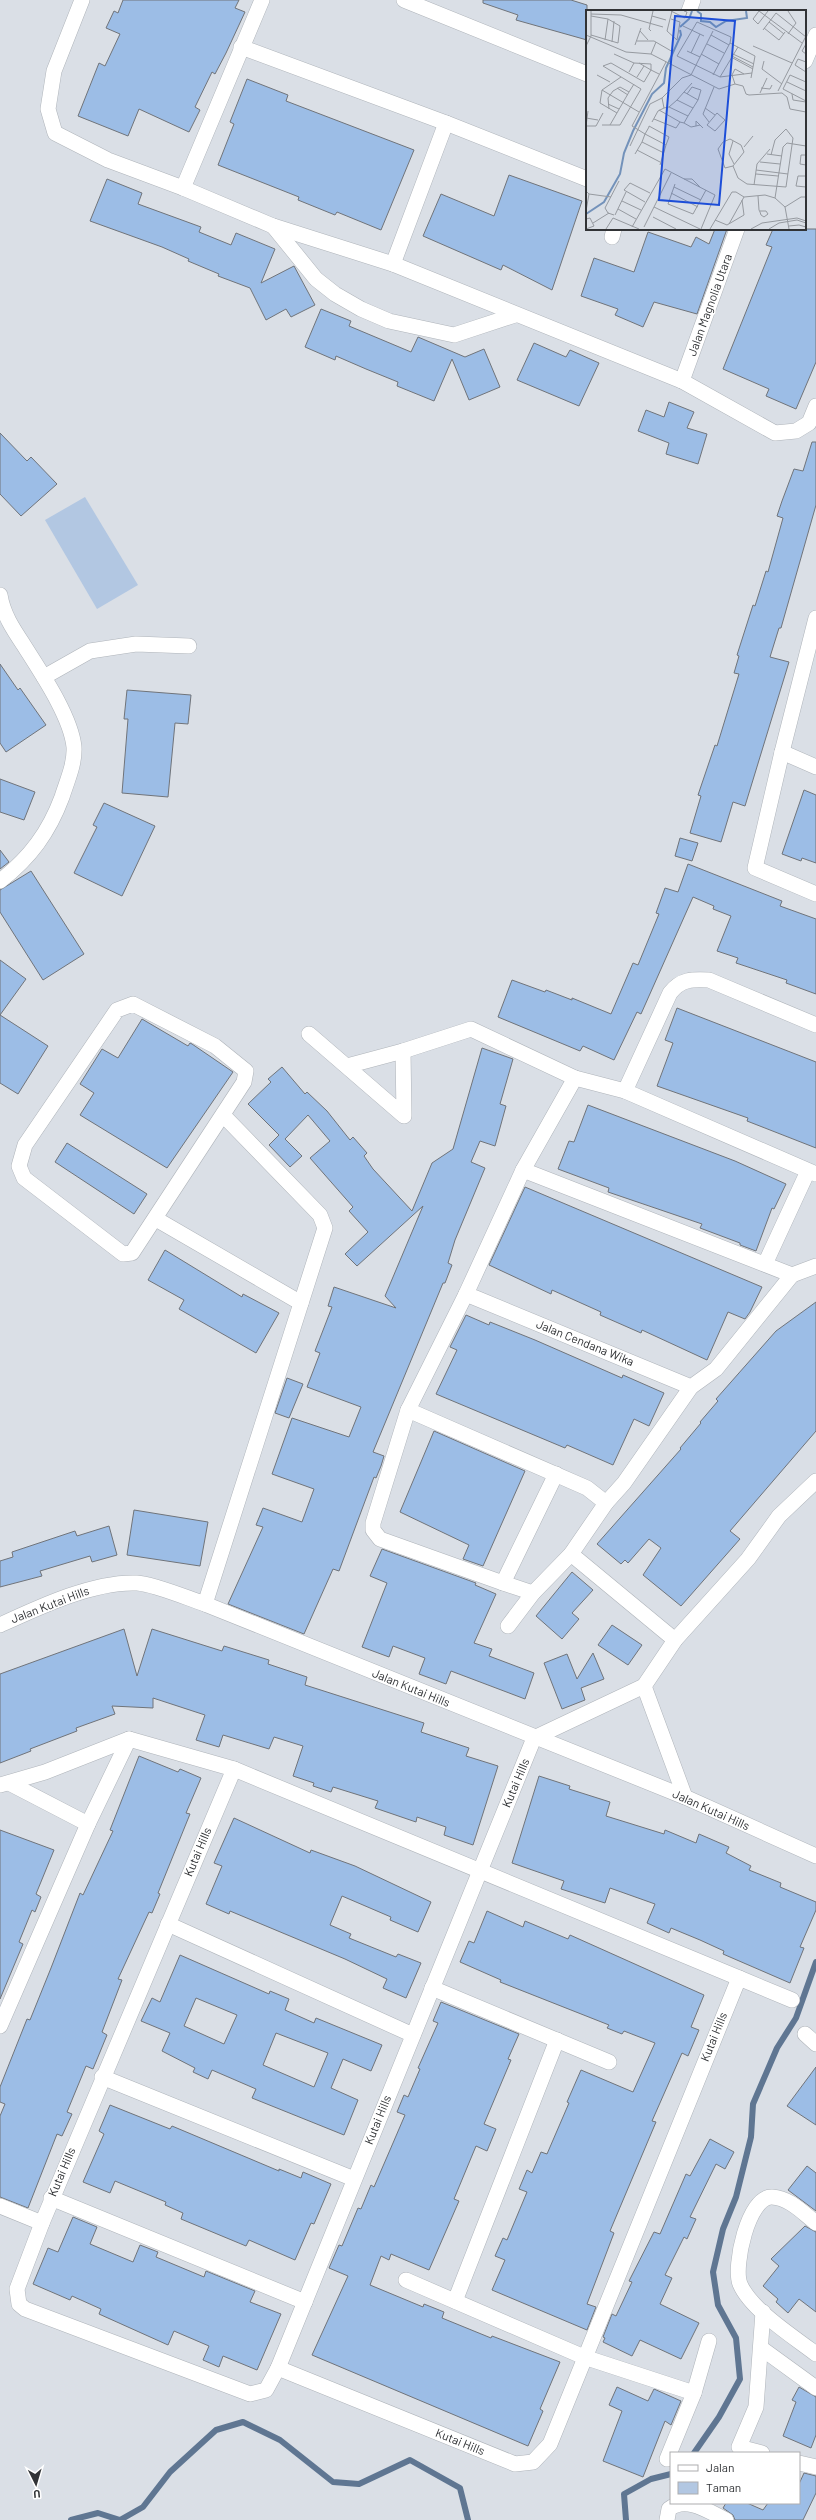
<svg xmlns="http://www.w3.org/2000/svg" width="816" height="2520" font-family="Barlow,sans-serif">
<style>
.green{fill:#b2c7e2}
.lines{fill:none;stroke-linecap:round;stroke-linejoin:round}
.stream{stroke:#5f7692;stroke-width:6}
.building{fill:#9cbde6;stroke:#70747a;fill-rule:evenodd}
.minor-casing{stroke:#afb4ba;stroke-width:16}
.minor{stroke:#fff;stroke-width:15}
.labels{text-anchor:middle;stroke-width:3;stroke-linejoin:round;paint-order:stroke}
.street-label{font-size:12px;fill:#313336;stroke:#fff}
.inset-river{fill:none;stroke:#7392ba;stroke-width:2}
.inset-road{fill:none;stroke:#969aa0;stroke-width:1}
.view{fill:#1d4ed8;fill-opacity:0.15;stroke:#1d4ed8;stroke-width:2}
.inset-edge{fill:none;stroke:#313336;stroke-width:2}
</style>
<rect width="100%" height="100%" fill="#dadfe6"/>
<!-- green -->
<path class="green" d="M85 497 138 585 97 609 45 520Z"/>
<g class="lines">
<!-- stream -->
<g class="stream">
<path d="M694 2453 719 2417 740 2379 736 2338 718 2305 713 2272 723 2229 736 2197 751 2137 753 2104 777 2048 796 2018 816 1962"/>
<path d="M71 2520 98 2513 120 2520 143 2507 170 2472 216 2430 243 2422 280 2440 333 2482 359 2484 410 2460 460 2488 468 2520"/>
<path d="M626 2520 624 2494 651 2479 671 2474"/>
</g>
</g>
<!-- building -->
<g class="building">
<path d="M123 0H239L235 8 245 12 226 53 215 74 212 72 195 107 200 110 189 132 139 109 128 136 78 116 99 63 105 66 120 34 106 28 114 11 118 13Z"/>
<path d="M483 0H571L587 5V40L516 20 518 15 483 3Z"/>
<path d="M247 79 288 95 286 101 414 150 381 230 337 212 335 215 298 200 299 197 218 165 234 124 230 122Z"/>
<path d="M509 175 582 201 552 290 503 265 501 270 423 236 441 194 494 216Z"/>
<path d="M107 179 142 193 138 204 201 227 199 232 231 245 236 233 275 249 261 283 294 266 315 305 291 317 286 309 266 320 250 288 218 276 219 274 188 261 189 259 162 247 90 221Z"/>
<path d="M715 229H727L697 314 654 302 643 327 615 315 618 309 581 296 594 258 634 272 648 232 691 247 696 237 709 244Z"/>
<path d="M773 229H816V362L796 409 766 396 769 389 723 369 772 247 766 245Z"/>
<path d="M321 309 351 321 349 326 411 352 418 337 465 357 484 349 500 387 469 400 452 359 434 401 397 386 398 382 366 369 336 356 335 360 305 347Z"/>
<path d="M534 343 566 357 570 350 599 363 579 406 517 380Z"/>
<path d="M669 402 694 412 687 428 707 434 698 464 666 454 669 443 638 431 646 410 664 417Z"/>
<path d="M0 433 27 461 31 457 57 484 21 516 0 494Z"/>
<path d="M812 442H816V505L781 628H779L770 657 789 662 745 806 733 802 721 842 690 833 701 796 698 795 715 745 717 746 739 674 734 673 739 656 737 655 753 605 755 606 766 571 768 572 783 518 777 516 782 501 794 469 803 471Z"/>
<path d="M0 664 18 690 20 688 46 725 6 752 0 743Z"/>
<path d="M127 690 191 695 188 724 175 723 168 797 122 793 128 719H124Z"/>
<path d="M0 779 35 792 24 820 0 812Z"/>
<path d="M804 790 816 795V863L802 858 801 861 782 854Z"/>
<path d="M104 803 155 826 122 896 74 873 97 827 93 825Z"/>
<path d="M680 838 698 843 692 861 675 856Z"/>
<path d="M0 850 9 862 0 869Z"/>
<path d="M688 864 782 901 780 906 816 919V994L786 983 787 980 736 963 738 958 717 951 731 916 713 909 714 906 693 897 641 1014 637 1012 614 1060 583 1046 580 1051 498 1017 512 980 545 992 546 990 572 1000V998L611 1014 633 963 638 965 659 914 656 913 665 888 678 892Z"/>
<path d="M31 871 84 954 43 980 0 912V890Z"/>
<path d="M0 960 26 979 0 1015Z"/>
<path d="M677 1008 816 1062V1148L747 1121 748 1118 657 1086 673 1043 665 1040Z"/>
<path d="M0 1015 48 1046 18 1094 0 1083Z"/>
<path d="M142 1019 188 1046 190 1043 192 1044 233 1072 167 1168 80 1115 94 1093 80 1084 102 1049 118 1058Z"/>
<path d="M482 1048 513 1059 500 1104 506 1106 495 1146 480 1141 471 1162 485 1168 455 1240 448 1263 452 1265 445 1283H443L373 1452 384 1456 381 1466 376 1478 374 1477 339 1571 333 1569 304 1634 228 1604 263 1527 256 1525 263 1508 302 1522 314 1489 272 1474 292 1418 349 1437 361 1407 307 1387 320 1353 315 1351 332 1307 328 1306 334 1287 396 1308 385 1296 423 1206 357 1266 345 1254 368 1232 349 1211 353 1207 310 1158 330 1141 308 1115 285 1139 302 1156 290 1167 269 1145 279 1135 248 1104 271 1082 268 1079 282 1067 305 1094 307 1092 327 1111 350 1140 353 1137 367 1153 364 1156 373 1169 412 1211 432 1163 453 1149Z"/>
<path d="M588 1105 735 1161 786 1184 774 1209 772 1208 756 1251 740 1245V1243L700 1228 702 1224 608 1192 609 1188 558 1169 569 1141 574 1142Z"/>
<path d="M67 1143 147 1194 134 1214 55 1162Z"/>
<path d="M525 1187 762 1287 750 1312 745 1319 728 1312 707 1360 642 1330 641 1333 600 1315 601 1312 552 1290 551 1294 489 1265Z"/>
<path d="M165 1250 242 1297 243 1294 279 1313 256 1353 179 1309 184 1300 148 1280Z"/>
<path d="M816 1302V1431L730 1531 740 1539 681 1606 643 1575 661 1548 649 1539 628 1563 625 1560 621 1564 597 1544 681 1449 680 1448 701 1423 700 1422 718 1401 716 1399 776 1331Z"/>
<path d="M466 1315 489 1325 490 1322 535 1340 622 1378 623 1375 664 1393 649 1426 634 1419 613 1465 567 1445 565 1448 436 1394 457 1350 450 1347Z"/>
<path d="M287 1378 303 1384 289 1418 275 1413Z"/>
<path d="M434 1431 525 1471 483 1566 463 1559 469 1545 400 1512Z"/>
<path d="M134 1510 208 1522 200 1566 127 1555Z"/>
<path d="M109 1526 117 1555 92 1562 90 1556 40 1571 42 1576 0 1587V1561L13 1557 12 1552 75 1531 77 1536Z"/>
<path d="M382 1549 476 1583 475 1585 496 1594 474 1643 492 1649 489 1656 534 1673 525 1699 451 1671 446 1684 419 1674 425 1658 393 1646 389 1657 362 1647 387 1583 370 1576Z"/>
<path d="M572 1572 593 1590 572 1613 579 1619 562 1639 536 1616Z"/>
<path d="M612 1625 642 1645 628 1665 598 1645Z"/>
<path d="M124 1629 137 1676 152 1629 222 1651 224 1646 269 1660 268 1664 307 1677 305 1685 424 1723 421 1732 469 1748 466 1756 498 1766 473 1845 444 1835 446 1827 417 1817 416 1822 375 1808 378 1801 333 1787 331 1792 313 1786 314 1783 293 1776 303 1746 274 1737 269 1749 223 1735 219 1747 196 1740 205 1715 153 1698V1708L112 1706 115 1714 76 1728 77 1731 30 1749 31 1751 0 1763V1674Z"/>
<path d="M593 1653 604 1679 581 1688 585 1700 562 1709 544 1663 567 1654 577 1679Z"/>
<path d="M139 1756 178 1772 180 1769 201 1778 186 1813 190 1814 158 1893 160 1894 152 1913 149 1912 118 1979 122 1980 102 2032 107 2035 93 2069 86 2066 67 2112 72 2114 62 2136 57 2134 28 2208 0 2197V2116L5 2104 0 2102V2087L27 2019 30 2020 51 1968 80 1893 83 1895 113 1831 110 1830Z"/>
<path d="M539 1776 570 1786 569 1789 610 1802 606 1816 664 1834 665 1830 696 1843 699 1834 729 1847 726 1853 751 1866 749 1870 781 1883 780 1887 816 1902V1910L800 1947 804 1948 790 1983 723 1954 724 1951 700 1940 671 1928 669 1933 647 1923 655 1904 610 1888 605 1903 561 1889 564 1881 512 1863Z"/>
<path d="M234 1818 310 1853 311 1850 355 1866 431 1902 418 1932 390 1920 391 1917 342 1896 330 1925 351 1934 349 1938 396 1957 398 1954 421 1963 406 1998 383 1988 387 1979 345 1959 230 1911 229 1914 206 1904 222 1866 214 1863Z"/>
<path d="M0 1830 54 1850 36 1894 41 1897 35 1912 32 1910 19 1942 23 1944 0 1999Z"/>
<path d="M487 1911 523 1927 525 1921 568 1939 570 1935 704 1995 691 2027 699 2030 688 2056 682 2053 652 2121 656 2122 610 2231 614 2233 587 2304 596 2307 587 2330 492 2290 505 2260 495 2256 503 2238 507 2240 527 2192 519 2189 527 2170 532 2173 541 2152 547 2154 569 2103 567 2102 581 2070 633 2092 655 2043 624 2031 622 2034 607 2028 609 2025 500 1982 501 1980 460 1962 469 1941 474 1943Z"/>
<path d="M180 1955 269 1994 270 1991 289 1999 285 2010 314 2023 316 2018 382 2045 371 2071 343 2059 331 2088 358 2100 344 2135 252 2098 256 2089 212 2070 208 2079 193 2072 195 2068 162 2051 170 2033 141 2021 152 1998 160 2002ZM196 1998 237 2015 224 2044 184 2026ZM276 2033 328 2053 314 2087 263 2065Z"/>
<path d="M441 2002 519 2034 508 2059 511 2060 484 2124 496 2129 487 2151 476 2146 454 2199 459 2201 429 2270 391 2254 389 2260 381 2256 370 2285 423 2307 424 2304 444 2312 442 2318 491 2338 492 2336 560 2362 540 2409 543 2411 528 2446 312 2355 348 2276 329 2268 339 2245 342 2246 358 2208 361 2209 371 2185 374 2187 393 2143 405 2115 397 2112 404 2095 408 2097 420 2069 418 2068 438 2023 433 2021Z"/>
<path d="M816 2067V2125L787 2106Z"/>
<path d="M110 2105 170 2129 172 2126 279 2171V2169L301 2178 303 2172 331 2184 314 2224 311 2223 295 2260 249 2240 246 2246 181 2219 183 2213 165 2205 166 2202 115 2181 110 2193 83 2182 104 2134 99 2131Z"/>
<path d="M710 2139 734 2152 725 2169 716 2164 690 2217 696 2219 687 2239 684 2237 665 2275 672 2278 660 2304 699 2323 681 2359 640 2340 632 2356 603 2342 605 2338 603 2337 612 2314 616 2316 632 2282 629 2281 654 2232 660 2234 686 2174 690 2176Z"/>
<path d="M807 2166 816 2173V2211L788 2190Z"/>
<path d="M73 2217 97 2227 90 2244 133 2262 140 2245 158 2252 156 2257 204 2277 206 2271 255 2291 250 2302 281 2314 257 2370 223 2356 219 2367 203 2360 209 2346 174 2331 168 2345 99 2314 101 2309 72 2296 70 2300 33 2284 48 2248 58 2252Z"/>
<path d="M805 2226 816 2232V2312L799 2299 788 2313 776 2302 778 2299 763 2286 779 2266 771 2259Z"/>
<path d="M617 2387 648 2401 654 2389 681 2401 671 2425 665 2421 643 2477 603 2461 622 2411 609 2405Z"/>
<path d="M799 2387 816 2397V2435L811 2448 783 2436 796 2402 792 2400Z"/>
<path d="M804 2473 816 2476V2493L803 2520H735L733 2515 723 2508 726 2503H747L763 2510 768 2503H799V2484Z"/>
</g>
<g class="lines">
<defs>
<g id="minor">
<path d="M82 0 54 71 48 109 55 133 108 160 183 188 273 226 393 264 682 381 775 433 796 431 809 423 816 406"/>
<path d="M404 0 587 74"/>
<path d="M689 11 693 0"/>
<path d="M241 47 446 123 587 179"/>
<path d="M805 61 816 35"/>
<path d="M183 188 262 0"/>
<path d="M273 226 316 279 335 294 361 309 389 321 454 335 515 315"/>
<path d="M612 237 614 229"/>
<path d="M393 264 446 123"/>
<path d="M682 381 737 229"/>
<path d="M0 595C3 614 13 629 23 644 40 671 71 716 74 747 75 764 67 781 62 797 49 832 30 858 0 881"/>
<path d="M44 677 90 651 136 644 189 646"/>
<path d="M782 752 816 618"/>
<path d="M816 767 782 752 755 868 816 894"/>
<path d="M133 1004 215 1046 246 1071 244 1082 132 1253 123 1254 24 1178 19 1166 25 1145 117 1010Z"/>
<path d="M816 1025 709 980C692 979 681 979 670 993L625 1091 816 1174"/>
<path d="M309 1034 404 1116 403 1051 347 1066"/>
<path d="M403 1051 471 1029 575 1078"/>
<path d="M625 1091 575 1078 523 1170 792 1275 816 1266"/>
<path d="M523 1170 466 1294 691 1387 716 1369 792 1275"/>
<path d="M156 1219 301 1303"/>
<path d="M765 1264 808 1171"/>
<path d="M466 1294 408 1410 587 1488 606 1503 624 1483 691 1387"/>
<path d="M408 1410 373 1523V1530L380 1539 503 1583 556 1474"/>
<path d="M571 1554 675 1640"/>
<path d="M503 1583 533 1593"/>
<path d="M205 1604 325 1228 320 1215 223 1115"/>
<path d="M0 1625C39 1607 94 1581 137 1583 154 1584 187 1598 205 1604L685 1797 816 1856"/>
<path d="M508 1626 533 1593 571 1554 606 1503"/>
<path d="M644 1686 685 1797"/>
<path d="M9 1783 88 1824"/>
<path d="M0 1785 45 1772 129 1739 234 1769 739 1978 550 2444 533 2462 515 2464 278 2368 266 2390 250 2394 25 2309 19 2304 17 2289 42 2223 0 2206"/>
<path d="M168 1924 413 2035"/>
<path d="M739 1978 792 2000"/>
<path d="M432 1988 609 2062"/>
<path d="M0 2026 88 1824 129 1739"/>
<path d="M805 2034 816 2044"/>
<path d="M102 2077 354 2179"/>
<path d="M51 2198 305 2302"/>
<path d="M42 2223 234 1769"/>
<path d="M816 2223C803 2213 790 2198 772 2197 748 2196 733 2267 740 2284 751 2310 794 2337 816 2354"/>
<path d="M406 2280 584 2357 694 2393"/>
<path d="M455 2301 557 2040"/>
<path d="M761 2348 816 2388"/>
<path d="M278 2368 534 1738 644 1686 675 1640 748 1559 779 1516 816 1481"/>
<path d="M762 2453 739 2447 756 2407 763 2312"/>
<path d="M667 2459 694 2393 709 2341"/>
<path d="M799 2463 816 2467"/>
<path d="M667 2520 669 2509C686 2495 710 2512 726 2520"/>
</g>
</defs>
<!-- minor casing -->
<use href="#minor" class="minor-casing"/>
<!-- minor -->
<use href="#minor" class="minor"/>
</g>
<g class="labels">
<!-- street labels -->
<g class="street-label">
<text transform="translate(710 305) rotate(-70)" y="4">Jalan Magnolia Utara</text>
<text transform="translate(585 1343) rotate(22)" y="4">Jalan Cendana Wika</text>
<text transform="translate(50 1605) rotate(-21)" y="4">Jalan Kutai Hills</text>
<text transform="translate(411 1688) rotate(22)" y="4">Jalan Kutai Hills</text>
<text transform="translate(516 1783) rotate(-67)" y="4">Kutai Hills</text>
<text transform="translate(711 1810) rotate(24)" y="4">Jalan Kutai Hills</text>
<text transform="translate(198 1852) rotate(-67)" y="4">Kutai Hills</text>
<text transform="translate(714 2037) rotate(-68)" y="4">Kutai Hills</text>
<text transform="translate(378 2120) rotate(-68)" y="4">Kutai Hills</text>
<text transform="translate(62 2172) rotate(-67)" y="4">Kutai Hills</text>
<text transform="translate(460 2442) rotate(22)" y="4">Kutai Hills</text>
</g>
</g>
<!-- overview -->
<g transform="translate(586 10)">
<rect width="220" height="220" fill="#dadfe6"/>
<path class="inset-river" d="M111 1 115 4V11L124 12 130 17 140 11 161 8 160 1M94 17 103 9 106 1M0 204 18 192 34 164 38 143 47 121 66 84 78 73 80 58 95 25 94 20"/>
<path class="inset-road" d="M85 1 99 8 101 2 98 1M173 1 216 33M173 1 167 9 172 14 182 1M202 1 210 13 202 24M5 4 35 5 77 17M66 6 80 10M85 9 94 12 91 30 81 21 86 1M183 12 198 24M97 16 118 26M178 18 193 30 199 22M177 20 190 3 220 27M54 21 62 30M65 21 63 19 67 1M0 25 40 42 65 44 133 79 149 74 157 76 160 84 163 85 196 83 201 87 204 99 220 102M5 25 32 33 34 16 22 9 5 6M125 25 143 35M19 30 22 9M51 31H68L87 42M26 32 28 11M121 34 138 43M220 34 216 41 220 44M49 35 55 18M0 36 5 26V1M167 36 206 53M101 41 114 47M105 43 114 24M28 44 48 53 43 62M65 44 70 32M115 44 133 54M147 44 168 54M146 46 167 57M145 47 167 59M178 51 176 59 196 74M220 52 212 49 209 55 220 62M48 53 65 54V60L73 64M11 65 24 72M127 65 144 33M35 67 16 80 53 102M51 67 58 56M134 67 152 37M165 68 169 46 144 33 145 27 111 12 91 46 134 67 166 63M201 72 220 81M220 72 204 65 197 79 220 91M149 74 146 65 149 59 158 64M31 78 42 85M175 78 184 79 186 75M16 80 14 93 31 103M192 81 220 26M98 82 106 73M174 83 181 68M101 84 106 77 115 80 112 90M206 84 207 90 220 92M91 90 98 82 112 90 107 98M22 94 33 99M83 97 91 90 107 98 102 106M78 98 83 97 102 106 98 113 94 112M119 98 129 105M23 99 22 88 27 81 34 77 43 82 48 74M131 103 139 110 129 121 121 115ZM0 108 12 110M68 109 90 118 94 112 73 100M66 112 72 101 78 98 76 88M123 112 117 104 128 77M98 113 105 117 110 116M16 115H34L55 79 17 56 25 53 58 72 65 60 53 53M24 115 43 82M114 115 110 116V111L117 118M0 116H10L17 103M0 116 2 101M144 129 155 135 158 142 147 156 139 158 132 139 137 132ZM147 131 143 144 148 154M56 132 78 143M44 136 64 94 76 88 96 68 105 65 127 21M158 137 167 126M51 140 74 152M49 144 56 132 59 124 63 117V116L83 127 80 135 59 124 51 119 46 116 80 52M181 144 196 146M220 145H215L214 154 220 155M174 152 194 154M74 155 80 135M147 156 152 168 161 174 200 177 207 128 200 119 189 130 185 145M170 160 202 164M170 164 192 166M220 166H212L210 176 220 177M98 169H106L114 177M89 174 82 194 107 204 120 180M168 175 171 154 184 139M88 177 115 190M0 181 3 184 25 187M85 183 112 197M172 186 173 200 174 202 175 205 178 207 182 204 180 201H174M158 187 179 185 189 188 199 197 203 219M189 188 197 137 201 133 220 136M36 191 55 200M59 192 38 180 44 173 64 183M68 197 114 219M199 197 215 187H220M32 199 50 209M0 201 3 184M28 205 22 203 19 198 33 171M29 205 40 182M67 207 90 219M0 209 4 208 8 216 0 219M129 210 141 215 158 205 156 190M7 213 23 203M143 214 158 187M203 216 213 215 220 217M46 217 79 159 129 185 115 219M58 217 85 163M20 219 27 208 53 219M124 219 146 182H150L158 187M165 219 176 213 211 208 220 211M183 219 193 213 211 210 220 213"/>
<path class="view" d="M89 6 149 11 133 195 73 190Z"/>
<rect width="220" height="220" class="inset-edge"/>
</g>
<!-- legend -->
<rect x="670" y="2452" width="130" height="52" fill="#ffffff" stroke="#adadaf"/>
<rect x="678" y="2465" width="20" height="6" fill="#ffffff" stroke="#adadaf"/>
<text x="706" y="2472" font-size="12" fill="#313336">Jalan</text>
<rect x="678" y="2482" width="20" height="12" fill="#b2c7e2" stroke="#adadaf"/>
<text x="706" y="2492" font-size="12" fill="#313336">Taman</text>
<!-- north arrow -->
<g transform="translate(36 2484) rotate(175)" stroke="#ffffff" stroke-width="3" paint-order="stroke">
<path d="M0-3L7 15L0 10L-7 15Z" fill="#313336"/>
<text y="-6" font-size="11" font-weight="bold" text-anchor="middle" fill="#313336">U</text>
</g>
</svg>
